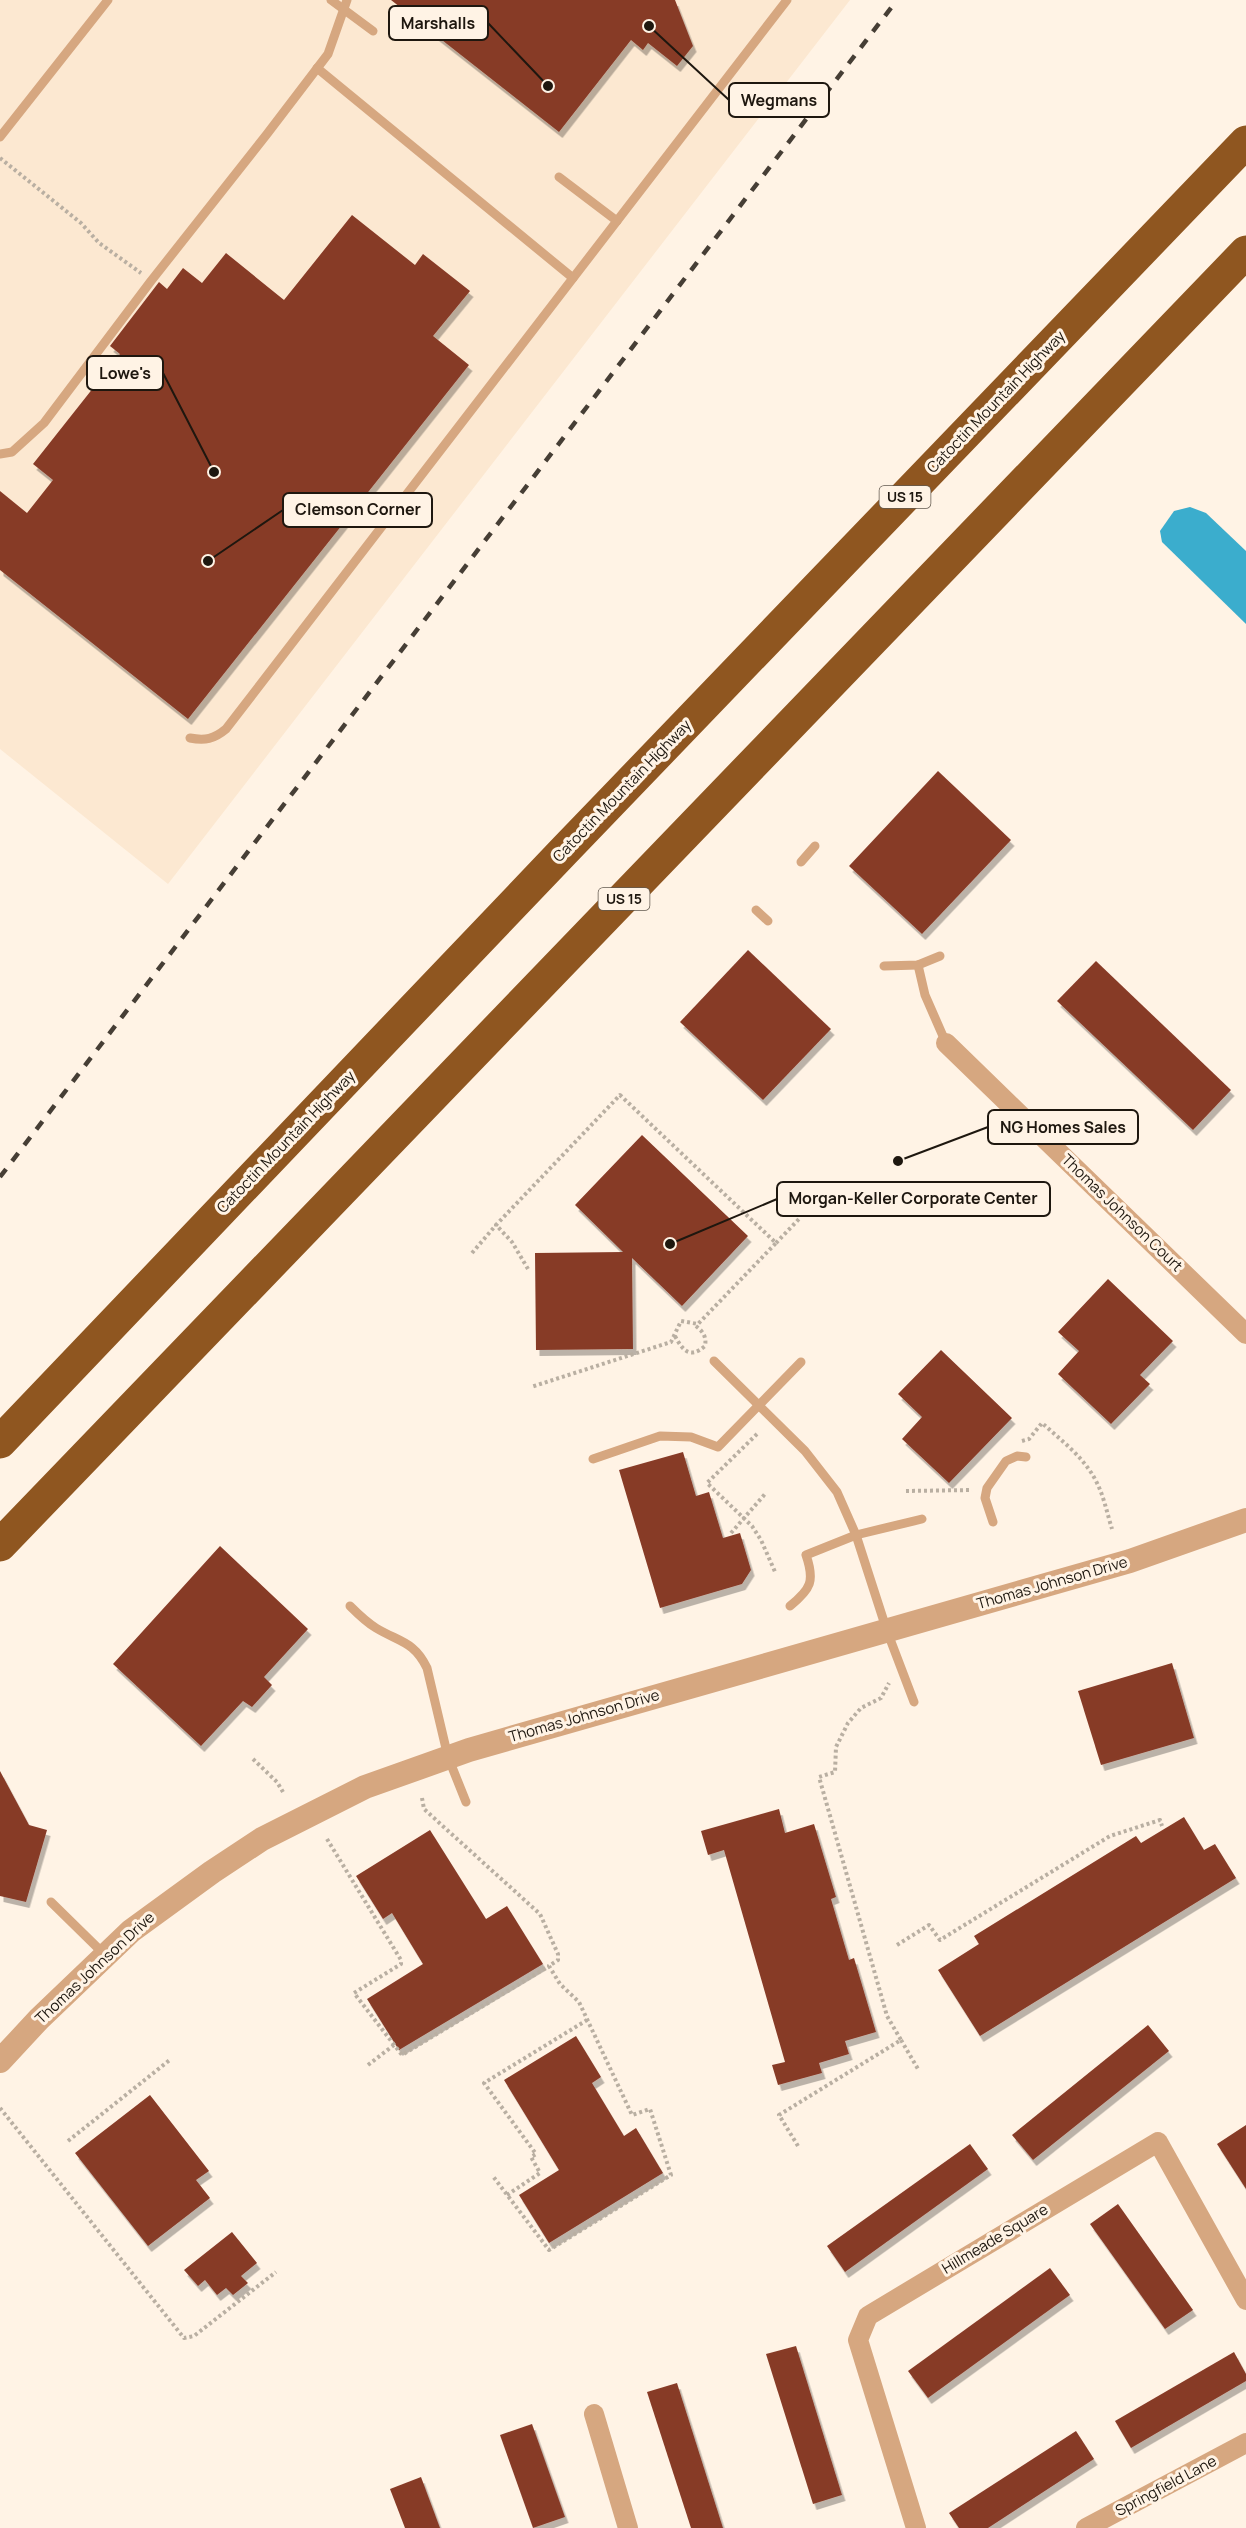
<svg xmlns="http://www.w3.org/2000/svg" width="1246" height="2528" font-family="Manrope,sans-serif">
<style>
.built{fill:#fce8d1}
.water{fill:#3badcd}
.building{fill:#873b28;filter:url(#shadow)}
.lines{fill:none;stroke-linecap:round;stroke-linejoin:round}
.path{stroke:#b9afa2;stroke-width:4;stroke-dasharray:3 3;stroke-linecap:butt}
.service{stroke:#d6a780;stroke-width:9}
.minor{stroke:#d6a780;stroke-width:20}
.tertiary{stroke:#d6a780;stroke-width:24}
.motorway{stroke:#8f5620;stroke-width:33}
.rail{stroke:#463e35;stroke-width:4.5;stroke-dasharray:10 10;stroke-linecap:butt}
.labels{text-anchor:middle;stroke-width:6;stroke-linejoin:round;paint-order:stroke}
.shield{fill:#fff3e5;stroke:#62594f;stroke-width:1.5}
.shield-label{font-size:14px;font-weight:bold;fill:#1e170f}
.street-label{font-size:15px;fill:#1e170f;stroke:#fff3e5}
.leader{fill:none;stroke:#1e170f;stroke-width:2}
.callout-dot{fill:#1e170f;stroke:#fff3e5;stroke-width:2}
.callout{fill:#fff3e5;stroke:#1e170f;stroke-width:2}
.callout-label{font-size:16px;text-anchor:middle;font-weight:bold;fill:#1e170f}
</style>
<defs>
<filter id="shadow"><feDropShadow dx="3.5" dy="6" stdDeviation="0" flood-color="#0004"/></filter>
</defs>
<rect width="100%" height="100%" fill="#fff3e5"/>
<!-- built -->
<path class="built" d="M0 0H850L168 884 0 749Z"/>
<!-- water -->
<path class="water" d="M1190 507 1206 513 1246 551V624L1162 542 1160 531 1174 511Z"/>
<!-- building -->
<g class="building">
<path d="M391 0H675L693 46 677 66 648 43 643 50 631 40 559 132Z"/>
<path d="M352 215 415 265 423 254 470 291 433 336 469 365 188 719 0 570V491L27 513 53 480 33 464 120 354 110 346 159 282 167 289 183 268 202 283 226 253 284 300Z"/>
<path d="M938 771 1011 840 922 934 849 866Z"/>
<path d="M748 950 831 1029 763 1100 680 1022Z"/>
<path d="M1096 961 1231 1090 1193 1130 1057 1001Z"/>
<path d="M642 1135 748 1236 682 1306 632 1258 633 1349 536 1350 535 1253 623 1252 575 1205Z"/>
<path d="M1108 1279 1173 1341 1140 1375 1150 1384 1111 1424 1058 1374 1079 1351 1058 1332Z"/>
<path d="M941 1350 1012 1418 949 1483 902 1439 922 1417 898 1394Z"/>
<path d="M683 1452 696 1496 709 1492 723 1538 740 1533 751 1570 742 1584 660 1608 619 1470Z"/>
<path d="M220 1546 308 1629 264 1677 272 1685 252 1707 243 1701 201 1746 113 1664Z"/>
<path d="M1172 1663 1194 1738 1101 1765 1078 1691Z"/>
<path d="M0 1771 29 1825 47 1830 26 1902 0 1896Z"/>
<path d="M779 1809 785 1833 814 1824 836 1897 831 1899 849 1960 854 1958 876 2032 845 2041 849 2054 819 2063 822 2073 778 2085 772 2065 785 2062 724 1850 708 1855 701 1831Z"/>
<path d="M1184 1817 1204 1850 1215 1844 1236 1878 980 2036 938 1970 979 1944 974 1936 1136 1836 1141 1843Z"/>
<path d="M430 1830 486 1919 507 1906 543 1964 399 2050 367 1999 423 1964 392 1913 383 1919 356 1876Z"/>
<path d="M1148 2025 1169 2051 1033 2160 1012 2135Z"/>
<path d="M576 2036 601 2077 592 2083 624 2136 636 2128 663 2173 549 2243 519 2195 559 2170 504 2080Z"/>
<path d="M150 2095 209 2171 196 2180 210 2198 148 2246 75 2153Z"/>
<path d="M1246 2125V2189L1217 2144Z"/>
<path d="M970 2144 988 2169 845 2272 827 2246Z"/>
<path d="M1118 2204 1193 2310 1165 2329 1090 2224Z"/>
<path d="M232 2232 257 2263 241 2276 248 2283 233 2295 226 2288 217 2295 205 2280 198 2286 184 2270Z"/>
<path d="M1050 2268 1070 2295 928 2398 908 2371Z"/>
<path d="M796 2346 842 2495 813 2504 766 2354Z"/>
<path d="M1234 2352 1246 2374V2381L1131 2448 1115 2421Z"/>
<path d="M677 2383 723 2528H691L647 2392Z"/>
<path d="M532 2424 565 2517 533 2528 500 2435Z"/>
<path d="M1076 2431 1094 2459 988 2528H959L949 2513Z"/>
<path d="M421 2477 440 2528H405L390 2489Z"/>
</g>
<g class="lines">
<!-- path -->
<g class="path">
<path d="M0 158 81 223 99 243 141 273"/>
<path d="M776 1243 799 1219"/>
<path d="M472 1253 496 1225"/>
<path d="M528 1269 512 1242 496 1225 620 1095 776 1243 698 1324 681 1321 671 1342 531 1387"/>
<path d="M675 1336C683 1351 690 1359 705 1346 707 1336 702 1330 694 1325"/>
<path d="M757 1434 707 1483 752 1526 761 1540 776 1574"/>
<path d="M1022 1441 1029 1439 1042 1423C1062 1441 1085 1458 1097 1483 1104 1497 1107 1513 1112 1529"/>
<path d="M906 1491 972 1490"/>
<path d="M731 1533 765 1494"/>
<path d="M253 1759 277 1782 283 1792"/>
<path d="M422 1798 424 1809 540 1914 558 1954V1960L549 1966 560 1984 579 2002 632 2115 650 2109 671 2175 549 2250 492 2175"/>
<path d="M327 1839 401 1960V1964L354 1993 402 2055 549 1966"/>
<path d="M897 1945 929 1925 940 1940 1110 1836 1160 1820 1162 1826"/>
<path d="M901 2040 918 2069"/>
<path d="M368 2065 394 2045"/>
<path d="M0 2108 184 2338 194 2336 276 2272"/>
<path d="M68 2141 171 2059"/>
<path d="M798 2146 779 2115 901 2040 887 2016 819 1777 835 1772 836 1747 848 1723 861 1708 881 1698 889 1683"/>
<path d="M507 2195 540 2173 531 2157 536 2154 484 2083 587 2020"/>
</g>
<!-- service -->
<g class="service">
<path d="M331 0 373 31"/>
<path d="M317 68 573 278"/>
<path d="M0 137 108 0"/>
<path d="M559 177 617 221"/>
<path d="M0 454 12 452 44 423 151 281 267 134 328 54 347 0"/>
<path d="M190 738C205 741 214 739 226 729L787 0"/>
<path d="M801 862 815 846"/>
<path d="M756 910 768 921"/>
<path d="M918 965 925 995 946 1043"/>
<path d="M884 966 918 965 940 956"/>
<path d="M714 1361 805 1451 837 1492 856 1535 887 1631 914 1702"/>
<path d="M593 1459 660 1436 691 1437 718 1447 801 1362"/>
<path d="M993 1522 985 1498 987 1488 1006 1461 1017 1456 1026 1457"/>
<path d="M350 1606C358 1614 366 1622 376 1628 399 1642 414 1641 427 1668L448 1757 466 1802"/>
<path d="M790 1606C811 1589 815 1581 806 1555L856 1535 922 1519"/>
<path d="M51 1902 105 1955"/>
</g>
<!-- minor -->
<g class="minor">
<path d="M946 1043 1246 1334"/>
<path d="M594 2414 628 2528"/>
<path d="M916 2528 858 2340 868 2316 1158 2142 1246 2300"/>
<path d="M1086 2528 1246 2443"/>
</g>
<!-- tertiary -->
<path class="tertiary" d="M0 2061 39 2019 131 1931 212 1872 262 1839 365 1787 469 1750 1130 1561 1246 1520"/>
<!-- motorway -->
<g class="motorway">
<path d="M0 1442 563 852 1246 142"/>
<path d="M0 1545 1246 252"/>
</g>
<!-- rail -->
<path class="rail" d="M0 1177 897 0"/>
</g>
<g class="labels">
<!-- shield labels -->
<g class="shield">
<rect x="879.5" y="486" width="51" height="22" rx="4.5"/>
<rect x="598.5" y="888" width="51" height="22" rx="4.5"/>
</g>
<g class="shield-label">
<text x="905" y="502">US 15</text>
<text x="624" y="904">US 15</text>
</g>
<!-- street labels -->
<g class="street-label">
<text transform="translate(996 402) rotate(-46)" y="5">Catoctin Mountain Highway</text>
<text transform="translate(622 791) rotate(-46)" y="5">Catoctin Mountain Highway</text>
<text transform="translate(286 1142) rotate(-46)" y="5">Catoctin Mountain Highway</text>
<text transform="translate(1122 1213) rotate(44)" y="5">Thomas Johnson Court</text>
<text transform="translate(1052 1583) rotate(-16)" y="5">Thomas Johnson Drive</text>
<text transform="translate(584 1716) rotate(-16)" y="5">Thomas Johnson Drive</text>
<text transform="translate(95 1968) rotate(-43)" y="5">Thomas Johnson Drive</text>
<text transform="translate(995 2239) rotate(-31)" y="5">Hillmeade Square</text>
<text transform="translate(1166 2486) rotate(-28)" y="5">Springfield Lane</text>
</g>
</g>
<!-- callouts -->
<path class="leader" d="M548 86L488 23M649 26L729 100M214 472L163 373M208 561L283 510M898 1161L988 1127M670 1244L777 1199"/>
<g class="callout-dot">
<circle cx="548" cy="86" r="6"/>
<circle cx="649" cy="26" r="6"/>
<circle cx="214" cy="472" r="6"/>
<circle cx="208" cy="561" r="6"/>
<circle cx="898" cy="1161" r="6"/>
<circle cx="670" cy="1244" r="6"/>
</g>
<g class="callout">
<rect x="389" y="6" width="99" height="34" rx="6"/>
<rect x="729" y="83" width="100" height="34" rx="6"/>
<rect x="87" y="356" width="76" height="34" rx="6"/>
<rect x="283" y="493" width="149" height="34" rx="6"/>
<rect x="988" y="1110" width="150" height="34" rx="6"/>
<rect x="777" y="1182" width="273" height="34" rx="6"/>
</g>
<g class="callout-label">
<text x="438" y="29">Marshalls</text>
<text x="779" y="106">Wegmans</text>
<text x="125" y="379">Lowe's</text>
<text x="358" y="515">Clemson Corner</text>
<text x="1063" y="1133">NG Homes Sales</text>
<text x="913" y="1204">Morgan-Keller Corporate Center</text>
</g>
</svg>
